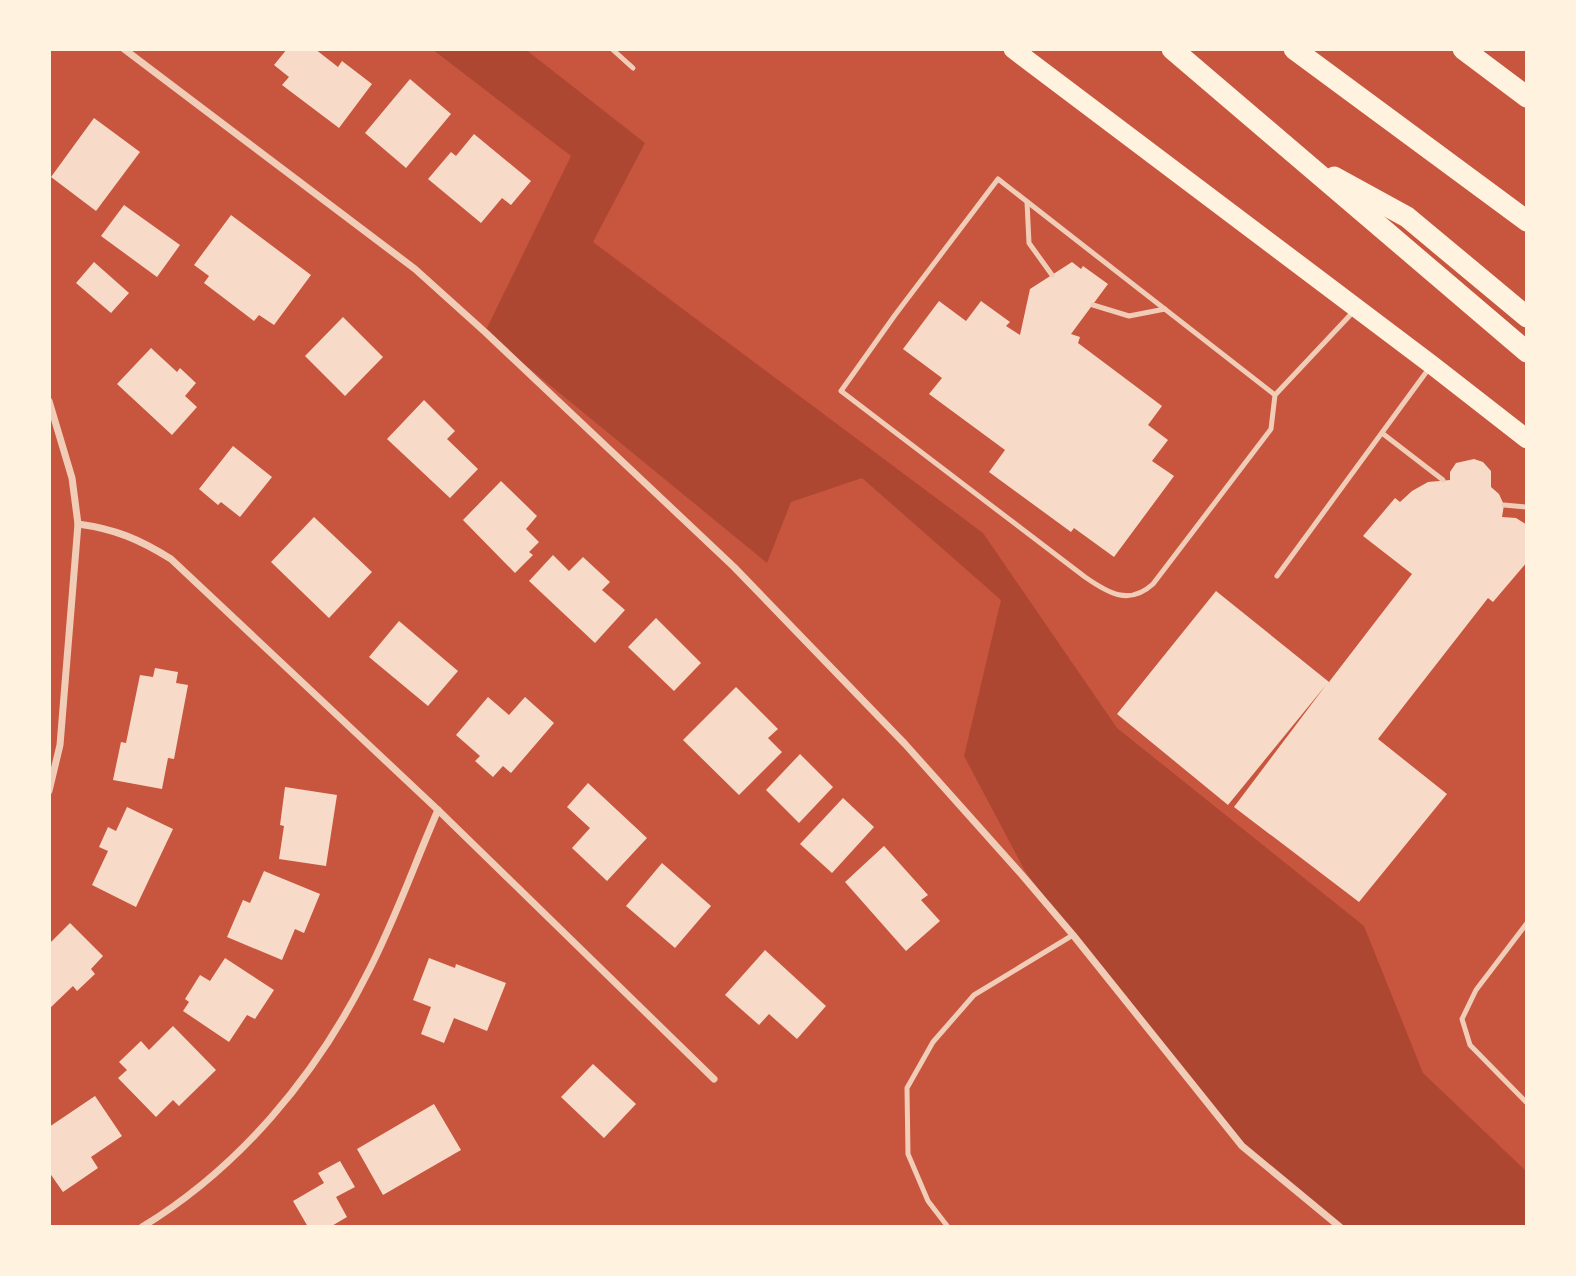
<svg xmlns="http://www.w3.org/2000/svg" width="1576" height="1276" font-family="'Source Sans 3',sans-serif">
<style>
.green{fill:#ae4732}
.building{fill:#f7dbc8}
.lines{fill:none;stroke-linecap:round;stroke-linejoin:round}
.service{stroke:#f1ccb7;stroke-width:5}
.minor{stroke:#f1ccb7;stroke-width:7}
.trunk{stroke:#fff3e0;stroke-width:19}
.motorway{stroke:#fff3e0;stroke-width:21}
</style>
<rect width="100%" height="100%" fill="#c8553d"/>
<!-- green -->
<path class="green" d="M432 49H525L645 143 593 242 983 533 1117 728 1364 926 1423 1073 1527 1172V1227H1340L1242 1146 1073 935 1025 871 964 756 1001 600 862 478 791 502 767 563 485 332 571 156Z"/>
<!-- building -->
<g class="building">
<path d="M287 49H315L338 67 342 61 372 84 339 128 282 85 289 77 274 65Z"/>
<path d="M410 79 451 114 406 168 365 133Z"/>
<path d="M94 118 140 152 96 211 51 177Z"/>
<path d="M474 134 531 181 511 205 502 198 481 223 428 179 451 152 456 156Z"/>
<path d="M124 205 180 245 157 277 101 236Z"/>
<path d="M231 215 311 275 274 325 259 315 254 321 204 283 209 276 194 265Z"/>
<path d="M94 262 129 293 111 313 76 283Z"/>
<path d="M1072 262 1081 269 1083 266 1108 284 1071 334 1080 337 1078 343 1162 406 1148 425 1168 440 1152 461 1174 476 1114 557 1074 528 1071 532 989 472 1005 450 929 394 942 378 903 349 939 301 966 321 981 301 1010 322 1006 326 1020 335 1030 289Z"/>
<path d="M343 317 383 357 345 396 305 356Z"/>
<path d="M151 348 177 372 180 368 196 383 185 396 197 407 172 435 117 384Z"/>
<path d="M424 400 455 431 447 439 478 469 450 498 387 439Z"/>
<path d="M233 446 272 477 240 517 221 502 218 505 199 489Z"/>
<path d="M1474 459 1483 462 1491 471V487L1499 494 1504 505 1502 517 1516 518 1527 525V562L1493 602 1488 598 1378 739 1447 794 1359 902 1234 807 1326 685 1228 805 1117 714 1216 591 1329 682 1412 574 1363 536 1395 498 1400 502 1412 491 1428 482 1450 480V472L1456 463Z"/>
<path d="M501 481 537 516 526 529 539 542 529 552 533 555 515 573 463 520Z"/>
<path d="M314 517 372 572 329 618 271 562Z"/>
<path d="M553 555 569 571 583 557 610 582 602 590 625 610 595 643 529 581Z"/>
<path d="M656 618 701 663 674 691 628 647Z"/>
<path d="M399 621 458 671 428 706 369 657Z"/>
<path d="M155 668 178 672 176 683 188 685 174 759 168 758 162 789 113 780 121 742 126 743 140 675 153 677Z"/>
<path d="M736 687 778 729 768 738 782 752 739 795 683 740Z"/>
<path d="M488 697 509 715 525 697 554 723 511 773 503 766 493 777 475 761 480 756 456 735Z"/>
<path d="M800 754 833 787 799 823 766 790Z"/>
<path d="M588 783 647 838 607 881 572 848 590 828 567 807Z"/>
<path d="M285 787 337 795 326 866 279 859 284 826 280 825Z"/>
<path d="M843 798 874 827 832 873 800 844Z"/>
<path d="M127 807 173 829 136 907 92 885 108 851 99 847 108 827 116 831Z"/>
<path d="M884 846 928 895 921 900 940 921 906 951 845 882Z"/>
<path d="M662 863 711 906 675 948 626 906Z"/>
<path d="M264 871 320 894 304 933 295 929 282 960 227 937 243 900 250 903Z"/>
<path d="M70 923 103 956 91 969 95 974 77 991 73 986 49 1009V944Z"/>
<path d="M765 950 826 1006 797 1039 769 1014 759 1025 725 995Z"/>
<path d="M225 958 274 990 255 1019 247 1015 229 1042 183 1011 189 1002 185 999 200 975 210 981Z"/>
<path d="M429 958 455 968 456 964 506 983 487 1031 454 1018 444 1043 421 1034 431 1007 413 1000Z"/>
<path d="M173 1026 216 1070 179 1106 173 1100 156 1117 118 1078 127 1070 119 1062 141 1041 149 1050Z"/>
<path d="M593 1064 636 1104 604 1138 561 1097Z"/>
<path d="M95 1096 122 1136 91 1157 98 1168 63 1192 49 1172V1127Z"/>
<path d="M434 1104 461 1150 383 1195 357 1149Z"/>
<path d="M340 1161 355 1187 336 1197 347 1217 330 1227H308L293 1201 324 1183 318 1173Z"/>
</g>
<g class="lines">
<!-- service -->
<g class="service">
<path d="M612 49 633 68"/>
<path d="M1027 202 1029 243 1052 275"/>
<path d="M1093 305 1129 316 1165 309"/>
<path d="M1275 395 998 179 895 315 841 391 1085 577C1108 593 1129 606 1153 584L1271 429 1275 395 1354 311"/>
<path d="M1382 433 1443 480"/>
<path d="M1504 505 1527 507"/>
<path d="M1277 576 1430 367"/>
<path d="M1527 923 1476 990 1462 1019 1470 1045 1527 1103"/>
<path d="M948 1227 928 1201 908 1154 907 1088 933 1042 974 995 1073 935"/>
</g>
<!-- minor -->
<g class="minor">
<path d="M124 49 415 269 485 332 734 567 905 744 1022 875 1073 935 1242 1146 1340 1227"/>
<path d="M49 401 72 478 78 524 60 745 49 791"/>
<path d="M78 524C115 529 139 539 171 559L438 810 714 1079"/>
<path d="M142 1227C239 1168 315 1077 366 976 394 923 414 865 438 810"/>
</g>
<!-- trunk -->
<path class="trunk" d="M1013 49 1432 365 1527 439"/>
<!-- motorway -->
<g class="motorway">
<path d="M1172 49 1527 352"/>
<path d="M1294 49 1527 221"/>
<path d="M1463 49 1527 97"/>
<path d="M1334 177 1407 217 1527 317"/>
</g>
</g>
<!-- border -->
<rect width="1576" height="1276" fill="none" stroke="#fff3e0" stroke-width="102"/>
</svg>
